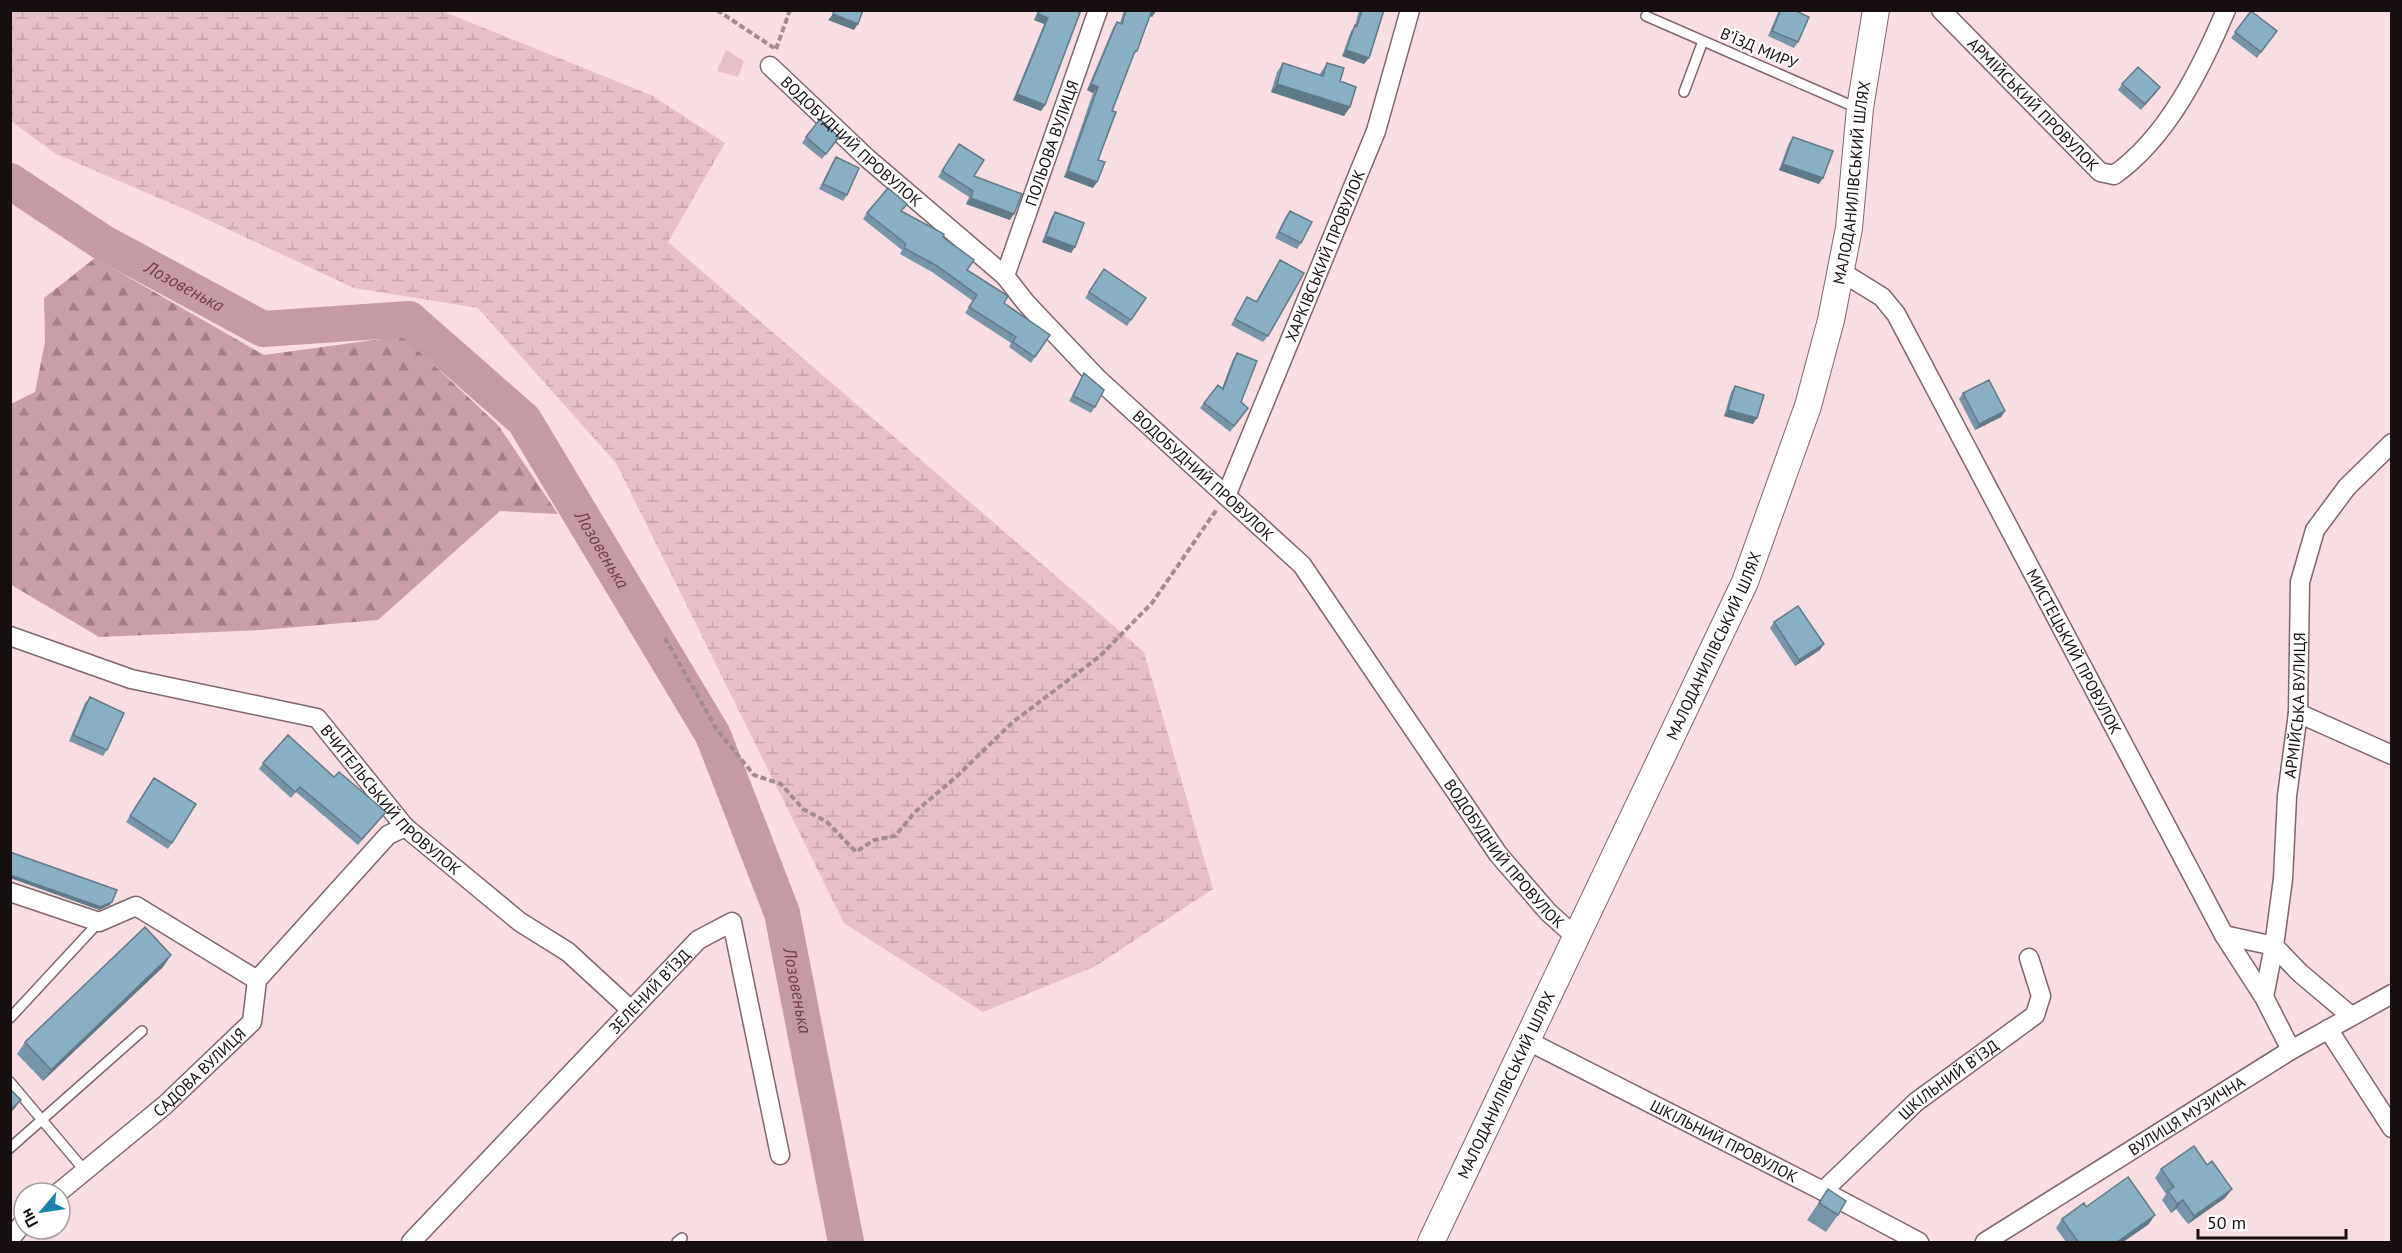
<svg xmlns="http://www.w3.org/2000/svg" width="2402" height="1253" font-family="'PT Sans',sans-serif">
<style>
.forest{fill:url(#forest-firs)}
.wetland{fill:url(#wetland-marsh)}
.garden{fill:#e6c0c8}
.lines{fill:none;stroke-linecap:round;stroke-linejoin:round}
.river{stroke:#c49ba4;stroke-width:36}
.lane-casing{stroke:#7e666b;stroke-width:12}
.street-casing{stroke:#7e666b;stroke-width:21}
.secondary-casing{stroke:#7e666b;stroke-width:28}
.path{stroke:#a08c91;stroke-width:4;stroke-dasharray:6 3;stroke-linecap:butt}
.lane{stroke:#fff;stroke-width:9}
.street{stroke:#fff;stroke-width:18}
.secondary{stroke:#fff;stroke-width:26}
.wall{fill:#7696a8}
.shaded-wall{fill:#607a88}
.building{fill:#89afc3;stroke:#607a88;stroke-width:1.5}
.labels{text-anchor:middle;stroke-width:4.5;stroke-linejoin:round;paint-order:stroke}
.street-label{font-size:16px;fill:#170e10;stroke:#fff}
.water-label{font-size:18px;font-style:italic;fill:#753d4c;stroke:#fff}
</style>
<defs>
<pattern id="forest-firs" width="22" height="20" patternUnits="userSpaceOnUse" patternTransform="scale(1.5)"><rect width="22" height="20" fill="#c89fa8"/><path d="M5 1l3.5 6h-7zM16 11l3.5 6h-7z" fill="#a18087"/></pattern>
<pattern id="wetland-marsh" width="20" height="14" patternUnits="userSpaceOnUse" patternTransform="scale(1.5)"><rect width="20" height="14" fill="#e6c0c8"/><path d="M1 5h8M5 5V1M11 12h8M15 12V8" fill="none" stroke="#c5a4ab"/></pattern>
</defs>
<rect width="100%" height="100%" fill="#f8dde3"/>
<path class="forest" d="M95,258L264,355L403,336L498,425L558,514L500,511L378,620L261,630L99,637L10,584L11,404L35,392L45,342L44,298Z"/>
<path class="wetland" d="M11,10L442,11L653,96L725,143L668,242L1144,652L1213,889L1094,967L983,1012L844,923L616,463L478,308L354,288L189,211L56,154L11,121Z"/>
<path class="garden" d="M726,50L744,61L738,77L717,71Z"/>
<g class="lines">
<path class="river" id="s1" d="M10,181L102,242L263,329L409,319L524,420L713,735L782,913L846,1242"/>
<g class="lane-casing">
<path id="lane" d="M1646,16L1857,108
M1684,92L1703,41
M10,1018L99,922
M10,1082L85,1171
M10,1148L142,1031
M677,1242L682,1238"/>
</g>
<g class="street-casing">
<g id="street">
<path id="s2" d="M1941,10L2100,172L2114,175C2167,138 2201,69 2226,10"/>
<path id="s3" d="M770,66L867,158L1005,276L1026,303L1098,379L1302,565L1498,854L1548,912L1577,938"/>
<path id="s4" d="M1840,271L1882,297L1896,314L2224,935L2264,997L2291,1050"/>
<path id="s5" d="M1005,276L1098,10"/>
<path id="s6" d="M1226,496L1376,131L1410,10"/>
<path id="s7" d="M10,636L131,679L317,718L405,827L520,922L568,952L631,1010"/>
<path d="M2298,713L2392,755"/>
<path d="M10,892L99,922L136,906L257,980"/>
<path d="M2224,935L2274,946L2300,973L2351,1016"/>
<path id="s8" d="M2264,997L2274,946L2283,879L2287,796L2298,713L2300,582L2315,530L2347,487L2392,443"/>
<path d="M2328,1029L2392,1128"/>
<path id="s9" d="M1528,1041L1823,1191L1919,1242"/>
<path id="s10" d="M1823,1191L1916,1102L2035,1015L2041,996L2029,958"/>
<path id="s11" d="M58,1193L165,1105L252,1022L257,980L388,835L405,827"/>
<path d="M10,1239L24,1222"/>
<path id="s12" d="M411,1242L698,940L732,922L780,1155"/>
<path id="s13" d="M1985,1242L2291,1050L2392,994"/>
</g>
</g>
<g class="secondary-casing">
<g id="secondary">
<path id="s14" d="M1431,1242L1745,582L1808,406L1831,320L1849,228L1860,108L1876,10"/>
</g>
</g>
<path class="path" d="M717,10L774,48
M776,49L790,10
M665,638L717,730L754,775L781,784L803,809L827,822L856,852L874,840L895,836L915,812L957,776L1013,722L1100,656L1152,603L1217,509"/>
<use href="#lane" class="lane"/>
<use href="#street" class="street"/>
<use href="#secondary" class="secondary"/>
</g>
<path class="wall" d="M1038,10H1081L1045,105L1041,111L1013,100L1044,24L1034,20Z
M1124,10H1157L1152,17L1150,16L1137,51L1132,57L1112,111L1098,160L1097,182L1093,188L1064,177L1093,93L1087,90L1113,28L1117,22L1120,23Z
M1359,10H1384L1364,64L1342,56L1351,31L1355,26Z
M1779,10H1794L1798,42L1794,48L1768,36Z
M2251,11L2277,31L2257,58L2231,38Z
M1283,63L1320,75L1321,72L1327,63L1340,81L1350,107L1344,116L1271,92L1277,72Z
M2122,84L2156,93L2141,110L2118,90Z
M806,137H839L822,159L802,143Z
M1793,137L1819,184L1779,170L1789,143Z
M959,144L974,176L1010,220L966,204L969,197L938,177Z
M836,157L847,195L843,201L819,189L832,163Z
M901,211L943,237L967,270L1004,303L1050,335L1031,363L1009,347L1011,343L965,313L973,301L932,272L900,254L902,250L863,219L867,213Z
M1290,211L1301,243L1297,249L1275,238L1286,216Z
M1055,212L1075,247L1071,253L1042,242L1051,218Z
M1280,260L1268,336L1263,342L1231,325L1247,297L1256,301Z
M1104,269L1146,298L1127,326L1085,298Z
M1237,353L1241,402L1248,408L1230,432L1200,408L1218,385L1222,388L1233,359Z
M1084,373L1095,407L1091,413L1069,401Z
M1735,386L1753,424L1724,416L1731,392Z
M1963,393L2005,411L2001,417L1975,430L1959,399Z
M1774,622L1820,650L1795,666L1770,628Z
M90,697L107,750L103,756L69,741L85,703Z
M263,763L334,777L381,818L358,845L296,792L291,798L259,769Z
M150,784L172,843L168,849L126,822Z
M171,955L163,967L43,1081L17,1054L25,1042Z
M2207,1165L2232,1189L2225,1198L2188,1224L2176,1209L2171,1213L2162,1200L2166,1194L2155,1178L2161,1169Z
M1828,1189L1838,1215L1826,1232L1807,1220Z
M2086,1207L2149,1224L2123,1242H2066L2056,1228L2062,1219Z"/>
<path class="shaded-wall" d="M1152,10L1156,11L1152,17L1148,15Z
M833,14L858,24L854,30L828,20Z
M1038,14L1048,18L1044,24L1034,20Z
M1346,50L1369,58L1364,64L1342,56Z
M1091,84L1098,87L1093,93L1087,90Z
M1277,84L1350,107L1344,116L1271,92Z
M1017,94L1045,105L1041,111L1013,100Z
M1783,164L1823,178L1819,184L1779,170Z
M1068,171L1097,182L1093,188L1064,177Z
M971,198L1014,214L1010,220L966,204Z
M1046,236L1075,247L1071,253L1042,242Z
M1728,410L1757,418L1753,424L1724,416Z
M2005,411L2001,417L1975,430L1979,424Z
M1824,644L1820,650L1795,666L1799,660Z
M10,875L112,902L110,905L99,910L10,878Z
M171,955L163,967L43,1081L51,1070Z
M21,1100L15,1108L10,1113V1110Z
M2232,1189L2225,1198L2188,1224L2194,1216Z
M2183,1200L2176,1209L2171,1213L2177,1204Z
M2155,1215L2149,1224L2123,1242H2117Z"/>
<path class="building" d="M834,10H863L858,24L833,14Z
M1040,10H1081L1045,105L1017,94L1048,18L1038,14Z
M1126,10H1152L1137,51H1135L1112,111L1116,112L1098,160L1105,162L1097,182L1068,171L1098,87L1091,84L1117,22L1122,24Z
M1362,10H1384L1369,58L1346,50L1355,25L1357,26Z
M1781,10H1794L1809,17L1798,42L1772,31Z
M2251,11L2277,31L2261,52L2235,32Z
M1283,63L1323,76L1327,63L1344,68L1340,81L1356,87L1350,107L1277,84Z
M2138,67L2160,87L2145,104L2122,84Z
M820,119L839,137L826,154L806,137Z
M1793,137L1833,151L1823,178L1783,164Z
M959,144L984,160L974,176L1022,194L1014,214L971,198L973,191L942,171Z
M836,157L859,168L847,195L823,184Z
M888,188L907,204L901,211L944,234L943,237L974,260L967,270L1008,296L1004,303L1050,335L1035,357L1013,342L1016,337L969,307L977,295L937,266L904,248L906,244L867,213Z
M1290,211L1312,222L1301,243L1279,232Z
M1055,212L1084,223L1075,247L1046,236Z
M1280,260L1304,273L1268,336L1235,319L1247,297L1257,302Z
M1104,269L1146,298L1131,320L1089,292Z
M1237,353L1257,361L1241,402L1248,408L1234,426L1204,403L1218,385L1223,389Z
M1084,373L1104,390L1095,407L1073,396Z
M1989,380L2005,411L1979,424L1963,393Z
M1735,386L1764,395L1757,418L1728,410Z
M1798,606L1824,644L1799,660L1774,622Z
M90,697L124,713L107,750L73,735Z
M288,735L334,777L339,772L386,812L362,839L300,787L295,792L263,763Z
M154,778L196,804L172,843L130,816Z
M10,852L117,890L112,902L101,907L10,875Z
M145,927L171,955L51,1070L25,1042Z
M10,1089L21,1100L10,1110Z
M2194,1146L2207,1165L2212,1161L2232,1189L2194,1216L2183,1200L2177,1204L2168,1191L2174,1187L2161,1169Z
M2128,1177L2155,1215L2117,1242H2078L2062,1219L2084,1203L2086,1207Z
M1828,1189L1846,1201L1838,1215L1819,1203Z"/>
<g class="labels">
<g class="street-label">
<text transform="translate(1759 48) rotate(23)" y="6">В’ЇЗД МИРУ</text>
<text dy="6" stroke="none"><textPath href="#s2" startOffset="132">АРМІЙСЬКИЙ ПРОВУЛОК</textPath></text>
<text dy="6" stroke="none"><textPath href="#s3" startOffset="111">ВОДОБУДНИЙ ПРОВУЛОК</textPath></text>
<text dy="6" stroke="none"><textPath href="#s5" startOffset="141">ПОЛЬОВА ВУЛИЦЯ</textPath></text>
<text dy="6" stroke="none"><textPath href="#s14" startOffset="1146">МАЛОДАНИЛІВСЬКИЙ ШЛЯХ</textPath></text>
<text dy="6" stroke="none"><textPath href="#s6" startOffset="260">ХАРКІВСЬКИЙ ПРОВУЛОК</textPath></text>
<text dy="6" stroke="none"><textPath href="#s3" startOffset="597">ВОДОБУДНИЙ ПРОВУЛОК</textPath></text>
<text dy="6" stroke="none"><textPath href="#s14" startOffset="660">МАЛОДАНИЛІВСЬКИЙ ШЛЯХ</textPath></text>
<text dy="6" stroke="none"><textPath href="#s4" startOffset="453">МИСТЕЦЬКИЙ ПРОВУЛОК</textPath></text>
<text dy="6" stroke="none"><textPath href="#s8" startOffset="294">АРМІЙСЬКА ВУЛИЦЯ</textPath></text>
<text dy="6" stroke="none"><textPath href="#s7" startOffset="429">ВЧИТЕЛЬСЬКИЙ ПРОВУЛОК</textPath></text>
<text dy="6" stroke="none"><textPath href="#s3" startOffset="1083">ВОДОБУДНИЙ ПРОВУЛОК</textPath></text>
<text dy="6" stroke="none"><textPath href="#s12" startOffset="346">ЗЕЛЕНИЙ В’ЇЗД</textPath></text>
<text dy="6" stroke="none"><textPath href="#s11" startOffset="186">САДОВА ВУЛИЦЯ</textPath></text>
<text dy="6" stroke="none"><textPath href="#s10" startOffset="168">ШКІЛЬНИЙ В’ЇЗД</textPath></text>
<text dy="6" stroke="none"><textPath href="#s14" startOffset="174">МАЛОДАНИЛІВСЬКИЙ ШЛЯХ</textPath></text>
<text dy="6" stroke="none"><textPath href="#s13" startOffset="238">ВУЛИЦЯ МУЗИЧНА</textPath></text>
<text dy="6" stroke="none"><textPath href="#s9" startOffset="220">ШКІЛЬНИЙ ПРОВУЛОК</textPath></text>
</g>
<g class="water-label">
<text dy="6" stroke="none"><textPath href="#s1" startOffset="204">Лозовенька</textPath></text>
<text dy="6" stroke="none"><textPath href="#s1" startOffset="744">Лозовенька</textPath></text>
<text dy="6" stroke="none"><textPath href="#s1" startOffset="1230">Лозовенька</textPath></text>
</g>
</g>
<rect width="2402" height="1253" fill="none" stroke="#170e10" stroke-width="24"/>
<g transform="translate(42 1211) rotate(241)"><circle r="28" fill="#ffffff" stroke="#a29f9f" stroke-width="1.5"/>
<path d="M0-4.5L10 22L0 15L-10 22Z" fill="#1b83ac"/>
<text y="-9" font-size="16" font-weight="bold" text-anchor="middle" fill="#170e10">Пн</text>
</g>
<path d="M2198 1229v9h148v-9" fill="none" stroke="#170e10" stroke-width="3"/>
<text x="2207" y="1229" font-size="18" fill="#170e10" stroke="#ffffff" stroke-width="4.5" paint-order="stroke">50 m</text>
</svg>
